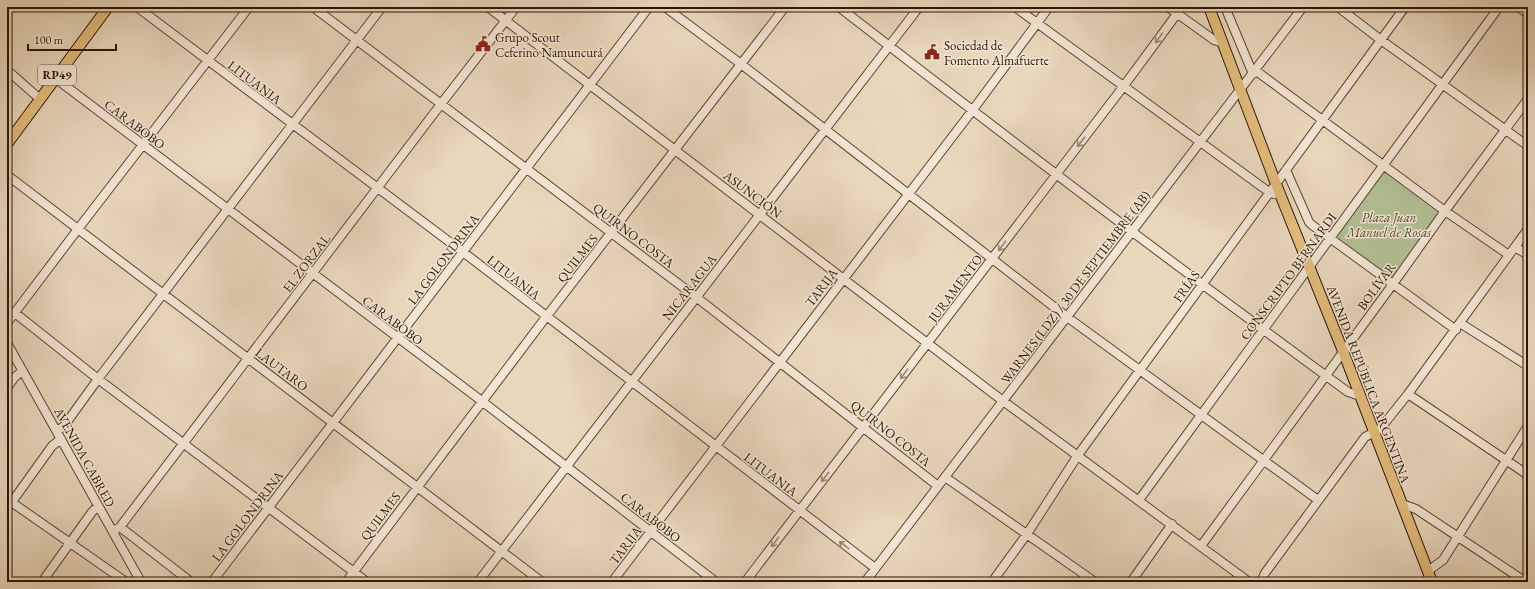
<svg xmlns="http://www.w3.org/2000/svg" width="1535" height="589" font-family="'EB Garamond',serif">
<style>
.green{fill:#b2bf94;stroke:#6e6a4b}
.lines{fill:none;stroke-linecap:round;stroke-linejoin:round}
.minor-casing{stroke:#5a4630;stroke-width:10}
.major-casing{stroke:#2b1602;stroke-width:12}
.minor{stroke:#f1e5d3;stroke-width:8}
.major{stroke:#e4bc7e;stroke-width:10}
.oneway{stroke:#988875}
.labels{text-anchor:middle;stroke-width:3;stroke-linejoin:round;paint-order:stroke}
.shield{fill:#f1e5d3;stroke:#665441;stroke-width:1}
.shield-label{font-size:12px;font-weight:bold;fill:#2b1602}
.poi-label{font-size:13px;fill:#2b1602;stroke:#f1e5d3;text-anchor:start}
.street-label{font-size:13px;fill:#2b1602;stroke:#f1e5d3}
.park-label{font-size:13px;font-style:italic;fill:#54492e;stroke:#f1e5d3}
</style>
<rect width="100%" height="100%" fill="#e9d7bc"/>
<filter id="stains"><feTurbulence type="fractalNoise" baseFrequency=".005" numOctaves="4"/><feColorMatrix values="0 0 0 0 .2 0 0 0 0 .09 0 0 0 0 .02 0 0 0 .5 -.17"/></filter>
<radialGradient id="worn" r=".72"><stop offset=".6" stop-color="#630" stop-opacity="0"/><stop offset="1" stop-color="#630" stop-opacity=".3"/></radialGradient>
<path class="green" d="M1385,170L1442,211L1392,279L1335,238Z"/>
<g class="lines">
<g class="minor-casing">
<path id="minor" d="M137,7L463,252L875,568
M313,7L696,297L938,486
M488,7L1003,401L1249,582
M665,7L741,64L1067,317L1318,500
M839,7C1007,138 1176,266 1348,392L1360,396
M1015,7L1269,192L1274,194
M1168,7L1214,40L1223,43
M1225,7L1253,74
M1338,7L1381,40L1528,146
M1518,7L1528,14
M7,70L40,99
M1255,70L1445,211L1509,255
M55,78L483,402L716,582
M1286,170L1309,222L1312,225L1456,330
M7,175L542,582
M1515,247L1528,255
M15,313L98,379L367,582
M7,323L78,229L249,7
M1460,323L1528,366
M7,343L141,582
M7,388L14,378L22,371
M1408,394L1528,475
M57,431L64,426L98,379L382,7
M945,477L1095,582
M7,499L126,582
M1139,500L1499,7
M1402,504L1416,509L1526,582
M7,509L52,446L61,439
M120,527L191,582
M113,531L120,527L441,104L516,7
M1201,546L1393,284L1445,211L1528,99
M1428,571L1443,560L1528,426
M42,582L92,512L98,506
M212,582L649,7
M346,582L546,317L785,7
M478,582L919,7
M612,582L972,111L1049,7
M745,582L1123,87L1182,7
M865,582L1303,7
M992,582L1027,534L1078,455L1405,7
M1131,582L1172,524
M1261,582L1265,573L1365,437L1380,429L1408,394L1528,229"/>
</g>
<g class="major-casing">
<path id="major" d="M1209,7L1276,184L1343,351L1432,582
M7,144L108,7"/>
</g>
<use href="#minor" class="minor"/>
<use href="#major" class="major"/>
</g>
<defs><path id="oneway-shaft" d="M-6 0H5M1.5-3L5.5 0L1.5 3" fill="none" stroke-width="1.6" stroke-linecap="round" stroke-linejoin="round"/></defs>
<g class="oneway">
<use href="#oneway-shaft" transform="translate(1159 38) rotate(126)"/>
<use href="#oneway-shaft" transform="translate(1081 142) rotate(127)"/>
<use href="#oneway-shaft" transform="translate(1002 246) rotate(127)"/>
<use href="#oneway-shaft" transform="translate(904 374) rotate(127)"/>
<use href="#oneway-shaft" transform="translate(825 477) rotate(128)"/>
<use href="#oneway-shaft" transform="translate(775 542) rotate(127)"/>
<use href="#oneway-shaft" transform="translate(844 545) rotate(-143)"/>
</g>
<defs>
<g id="civic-bare" transform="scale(1.2)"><path d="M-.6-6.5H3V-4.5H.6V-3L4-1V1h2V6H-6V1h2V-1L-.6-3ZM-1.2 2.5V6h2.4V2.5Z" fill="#8f2418" stroke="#f1e5d3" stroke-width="2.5" paint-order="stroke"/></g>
</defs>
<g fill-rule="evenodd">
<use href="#civic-bare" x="483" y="44"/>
<use href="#civic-bare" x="932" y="52"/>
</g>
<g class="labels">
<rect class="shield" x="38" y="65" width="38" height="20" rx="3"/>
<g class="shield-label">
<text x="57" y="79">RP49</text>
</g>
<g class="poi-label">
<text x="495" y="42">Grupo Scout<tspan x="495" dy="15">Ceferino Namuncurá</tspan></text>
<text x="944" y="50">Sociedad de<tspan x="944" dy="15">Fomento Almafuerte</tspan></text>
</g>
<g class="street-label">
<text transform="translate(255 82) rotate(37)" y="5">LITUANIA</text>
<text transform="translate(135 124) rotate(37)" y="5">CARABOBO</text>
<text transform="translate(753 194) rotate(37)" y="5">ASUNCIÓN</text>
<text transform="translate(634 235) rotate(37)" y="5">QUIRNO COSTA</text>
<text transform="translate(577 258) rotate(-52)" y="5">QUILMES</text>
<text transform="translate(443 259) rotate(-53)" y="5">LA GOLONDRINA</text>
<text transform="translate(306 263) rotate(-53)" y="5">EL ZORZAL</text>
<text transform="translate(1288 276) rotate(-54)" y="5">CONSCRIPTO BERNARDI</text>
<text transform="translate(514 277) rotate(38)" y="5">LITUANIA</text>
<text transform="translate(1186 286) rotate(-54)" y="5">FRÍAS</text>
<text transform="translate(1376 286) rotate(-54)" y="5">BOLÍVAR</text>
<text transform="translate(689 287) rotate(-52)" y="5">NICARAGUA</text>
<text transform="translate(821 287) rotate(-53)" y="5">TARIJA</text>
<text transform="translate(1075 287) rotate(-53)" y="5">WARNES (LDZ) / 30 DE SEPTIEMBRE (AB)</text>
<text transform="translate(955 288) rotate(-53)" y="5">JURAMENTO</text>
<text transform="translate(393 320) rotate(37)" y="5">CARABOBO</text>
<text transform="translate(282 369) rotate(37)" y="5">LAUTARO</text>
<text transform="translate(1369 384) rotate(69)" y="5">AVENIDA REPÚBLICA ARGENTINA</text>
<text transform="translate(891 433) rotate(38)" y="5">QUIRNO COSTA</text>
<text transform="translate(85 457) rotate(61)" y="5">AVENIDA CABRED</text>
<text transform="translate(771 474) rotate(37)" y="5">LITUANIA</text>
<text transform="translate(247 516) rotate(-53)" y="5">LA GOLONDRINA</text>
<text transform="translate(380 516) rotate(-53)" y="5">QUILMES</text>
<text transform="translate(651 517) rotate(38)" y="5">CARABOBO</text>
<text transform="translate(625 545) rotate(-53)" y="5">TARIJA</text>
</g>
<g class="park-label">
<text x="1389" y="222">Plaza Juan<tspan x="1389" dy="15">Manuel de Rosas</tspan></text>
</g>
</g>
<rect width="1535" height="589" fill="none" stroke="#e9d7bc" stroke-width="24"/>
<rect x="8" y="8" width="1519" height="573" fill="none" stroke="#2b1602" stroke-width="2"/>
<rect x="12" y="12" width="1511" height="565" fill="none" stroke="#2b1602"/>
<path d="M28 44v6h88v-6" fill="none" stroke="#2b1602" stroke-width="2"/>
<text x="34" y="44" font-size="12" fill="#2b1602" stroke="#f1e5d3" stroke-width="3" paint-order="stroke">100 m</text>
<rect width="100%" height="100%" filter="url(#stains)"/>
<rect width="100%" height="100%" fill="url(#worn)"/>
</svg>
